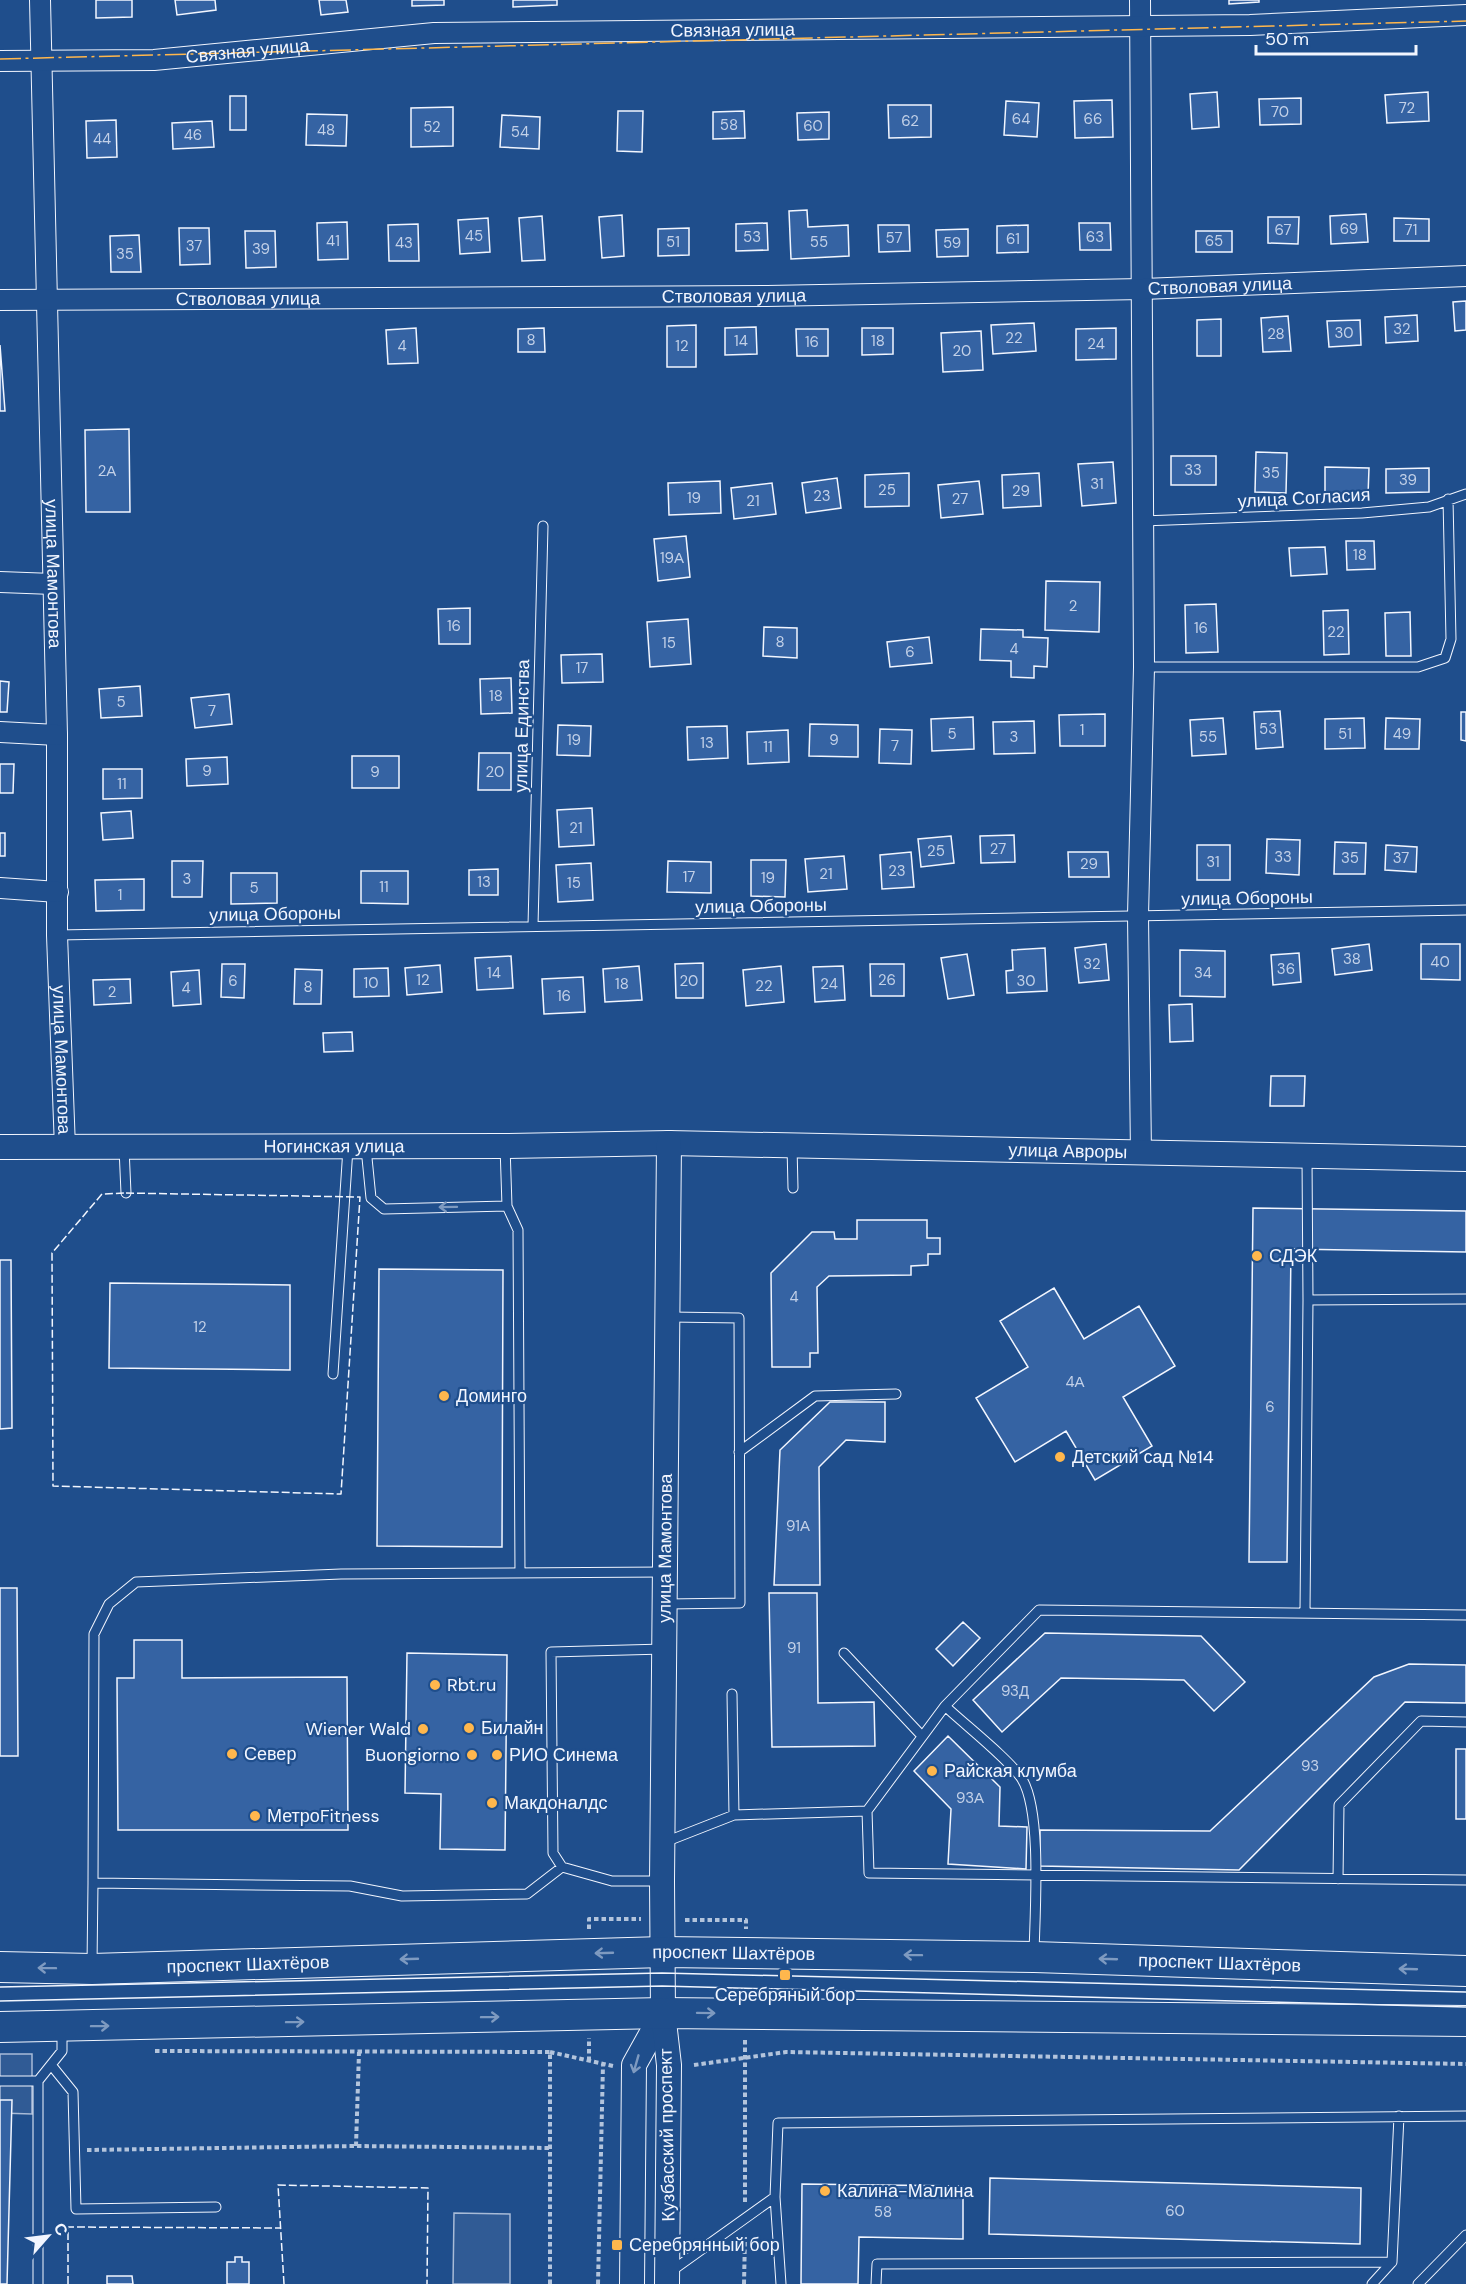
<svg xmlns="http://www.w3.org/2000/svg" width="1466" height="2284" font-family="'DM Sans',sans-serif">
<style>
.built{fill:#305b95;stroke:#a8bbd7;stroke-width:1.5}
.building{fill:#3563a3;stroke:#f2f6ff;stroke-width:1.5}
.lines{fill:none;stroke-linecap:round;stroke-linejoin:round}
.service-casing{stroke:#f2f6ff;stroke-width:11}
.minor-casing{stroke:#f2f6ff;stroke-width:22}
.tertiary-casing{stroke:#f2f6ff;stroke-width:26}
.primary-casing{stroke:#f2f6ff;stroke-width:32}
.path{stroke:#b3c4dc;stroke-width:4;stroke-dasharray:4.5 3;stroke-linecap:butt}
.service{stroke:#1f4e8c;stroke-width:9}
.minor{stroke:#1f4e8c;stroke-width:20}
.tertiary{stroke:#1f4e8c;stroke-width:24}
.primary{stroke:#1f4e8c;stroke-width:30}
.tram{stroke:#f2f6ff;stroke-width:1.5}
.fence{stroke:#f2f6ff;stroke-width:1.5;stroke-dasharray:8 3;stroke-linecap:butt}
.power{stroke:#ffb74d;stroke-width:1.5;stroke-dasharray:21 4.5 3 4.5;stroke-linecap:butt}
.oneway{stroke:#7e9ac0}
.poi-dot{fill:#ffb74d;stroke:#1f4e8c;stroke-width:2}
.labels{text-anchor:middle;stroke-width:4.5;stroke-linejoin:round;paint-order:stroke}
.number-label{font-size:15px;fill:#c3d1e8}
.street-label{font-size:18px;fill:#f2f6ff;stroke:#1f4e8c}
.poi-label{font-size:18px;fill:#f2f6ff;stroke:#1f4e8c;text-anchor:start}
</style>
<rect width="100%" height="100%" fill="#1f4e8c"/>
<path class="built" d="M0,2054H32V2114L0,2113Z
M454,2213L510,2214V2284H453Z"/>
<path class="building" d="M96,0H132V17L96,18Z
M175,0H215L216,10L177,15Z
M319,0H346L348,12L321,15Z
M412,0H444V5L412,6Z
M513,0H557V5L513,7Z
M1229,0H1259V2L1229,4Z
M1217,92L1219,127L1192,129L1190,94Z
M1428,92L1429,121L1387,123L1385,95Z
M230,96H246V130H230Z
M1301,98V124L1260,125L1259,99Z
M1112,100L1113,137L1075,138L1074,101Z
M1006,101L1039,103L1037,137L1004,135Z
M888,105H931V137L889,138Z
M453,107V146L411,147V108Z
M618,111H643L642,152L617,151Z
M744,111L745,138L713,139V112Z
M829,112V139L798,140L797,113Z
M307,114L347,115L346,146L306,145Z
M502,115L540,117L539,149L500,147Z
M116,120L117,157L87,158L86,121Z
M212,121L214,147L173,149L172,123Z
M807,210L808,227L848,225L849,256L791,259L789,211Z
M1366,214L1368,242L1331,244L1330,216Z
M622,215L624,256L602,258L599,217Z
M542,216L545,260L522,261L519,218Z
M1268,217H1299L1298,244L1268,243Z
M488,218L490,252L460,254L458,220Z
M1394,218L1429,219V241H1394Z
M347,222L348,259L318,260L317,223Z
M767,223L768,250L736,251V224Z
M1079,223H1110L1111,250H1080Z
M418,224L419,261H389L388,225Z
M878,225H909L910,251L879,252Z
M1028,225V252L997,253V226Z
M179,228H209L210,264L180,265Z
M689,228V255L658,256V229Z
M968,229V256L937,257L936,230Z
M245,231H275L276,267L246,268Z
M1196,231H1232V252H1196Z
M139,235L141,272H111L110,236Z
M1466,301V330L1455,331L1453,302Z
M1417,315L1418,341L1386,343L1385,317Z
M1288,316L1291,351L1263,352L1261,318Z
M1221,319V356H1197V320Z
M1360,320L1361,345L1329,347L1327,321Z
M1034,323L1036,351L993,354L991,325Z
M696,325V367H667V326Z
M756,327L757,354L725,355V328Z
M416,328L418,363L388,364L386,330Z
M544,328L545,352H518V329Z
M862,328H893V354L862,355Z
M1116,328V359L1076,360V329Z
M796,329H828V356H797Z
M981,331L983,370L943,372L941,333Z
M0,345L5,411H0Z
M129,429L130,512H86L85,430Z
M1256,452L1287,453L1286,493L1255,492Z
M1171,456H1216V485H1171Z
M1113,462L1116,503L1082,506L1078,464Z
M1325,467L1369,468L1368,496L1325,495Z
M1429,468V492L1386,493V469Z
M909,473V506L865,507V475Z
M1039,473L1041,506L1003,508L1002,475Z
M837,478L841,508L806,513L802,483Z
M720,481L721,513L669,515L668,483Z
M979,481L983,514L941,518L938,485Z
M772,483L776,514L734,519L731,488Z
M686,536L690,577L658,581L654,539Z
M1346,541H1374L1375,569L1347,570Z
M1325,547L1327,574L1291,576L1289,548Z
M1046,581L1100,582L1099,632L1045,630Z
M1216,604L1218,652L1186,653L1185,605Z
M470,608V644H439L438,609Z
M1348,610L1349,654L1324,655L1323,611Z
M1410,612L1411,656H1386L1385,613Z
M688,619L691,664L650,667L647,622Z
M764,627L797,628V658L763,656Z
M981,629L1023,630V637L1048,638L1047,667L1034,666V678L1011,677V661L980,660Z
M929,637L932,663L890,667L887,642Z
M602,654L603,682L562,683L561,655Z
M511,678L512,713L481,714L480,679Z
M0,681L9,682L7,712H0Z
M140,686L142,716L101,718L99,689Z
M229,694L232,724L195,728L191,698Z
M1280,711L1283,747L1256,749L1254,712Z
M1461,712H1466V741L1461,740Z
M1105,714V746H1060L1059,715Z
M973,717L974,749L932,751L931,719Z
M1223,718L1226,754L1192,756L1190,720Z
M1364,718L1365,748L1325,749V719Z
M1386,718L1420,719L1419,749H1385Z
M1034,721L1035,753L994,754L993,722Z
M810,724L858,725V757L809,756Z
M558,725L591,726L590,756L557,755Z
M727,726L728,758L688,760L687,727Z
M880,729L912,730L911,764L879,763Z
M788,730L789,762L748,764L747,732Z
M479,753H511V790H478Z
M352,756H399V788H352Z
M227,757L228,784L187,786L186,759Z
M0,764H14L13,793H0Z
M103,769H142V798L103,799Z
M592,808L594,845L559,847L557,810Z
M131,811L133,838L103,840L101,813Z
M0,833H5V856H0Z
M1014,835L1015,862L981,863L980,836Z
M951,836L954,863L921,867L918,839Z
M1267,839L1300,840L1299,875L1266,873Z
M1335,842L1366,843L1365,874H1334Z
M1197,845H1230V880H1197Z
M1386,845L1417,847L1416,872L1385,870Z
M911,852L914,887L882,889L880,855Z
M1068,852H1108L1109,877H1069Z
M844,856L847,889L808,892L805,859Z
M751,860H786L785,897L751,896Z
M172,861H203L202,897H172Z
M668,861L711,862V893L667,892Z
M591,863L593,900L558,902L556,865Z
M498,869V895H469V870Z
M361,871H408V904L361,903Z
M231,873H277V903L231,904Z
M144,879V910L96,911L95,880Z
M1106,944L1109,980L1079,983L1075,948Z
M1369,944L1372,970L1335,975L1332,949Z
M1421,944H1460V980L1421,979Z
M1045,948L1047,991L1007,993L1006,971L1013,970L1012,950Z
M1180,950L1225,951V997L1180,996Z
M1299,953L1301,982L1273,985L1271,955Z
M967,954L974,995L948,999L941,958Z
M511,956L513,988L477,990L475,958Z
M703,963V998H676L675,964Z
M222,964H245L244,998L221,997Z
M870,964H904V996H871Z
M440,965L442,992L407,995L405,968Z
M639,966L642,1000L605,1002L603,969Z
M781,966L784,1002L746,1006L743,970Z
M843,966L845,1000L815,1002L813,967Z
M388,968L389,996L354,997V969Z
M295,969L322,970L321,1004H294Z
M199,970L201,1004L173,1006L171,972Z
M583,977L585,1012L544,1014L542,979Z
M130,979L131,1003L94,1005L93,980Z
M1192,1004L1193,1041L1170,1042L1169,1005Z
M352,1032L353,1051L324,1052L323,1033Z
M1271,1076H1305L1304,1106H1270Z
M1253,1208L1466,1211V1252L1291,1249L1287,1562H1249Z
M857,1220H927V1238H940V1254H928V1265L911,1266V1275L829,1276L817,1287L818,1353H810V1367H772L771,1273L812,1232H834L835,1239H857Z
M0,1260H11L12,1428L0,1429Z
M379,1269L503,1270L502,1547L377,1546Z
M110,1283L290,1285V1370L109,1368Z
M1054,1288L1084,1339L1139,1306L1175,1366L1123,1397L1152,1446L1095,1480L1066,1431L1015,1462L976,1398L1028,1367L1000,1321Z
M830,1402H885V1442L846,1440L819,1467L820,1585H774L780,1450Z
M0,1588H17L18,1756H0Z
M769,1593H817L818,1703L874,1702L875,1746L772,1747Z
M963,1622L980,1638L953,1666L936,1649Z
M1045,1633L1201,1636L1245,1682L1214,1711L1184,1680L1061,1678L1002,1732L973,1700Z
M134,1640H182V1678L347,1677L348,1830H118L117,1678H134Z
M407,1653L507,1655L505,1850L440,1849L441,1794L405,1793Z
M1409,1664L1466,1665V1703L1405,1702L1239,1870L1040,1866V1830L1210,1831L1374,1677Z
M948,1736L1000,1787L999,1826L1027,1827L1026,1869L948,1864L951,1809L914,1771Z
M1456,1749H1466V1819H1456Z
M0,2100H12L7,2284H0Z
M990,2178L1361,2188L1360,2244L989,2234Z
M802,2184L963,2186V2239L859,2237L858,2284H801Z
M235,2257H242V2262H249V2284H227V2262H235Z
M107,2276H132L133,2284H107Z"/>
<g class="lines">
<g class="service-casing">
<path id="service" d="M1142,521L1362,513L1429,507L1466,494
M1144,667H1418L1445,658L1451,639L1448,499
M533,926L543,526
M57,935L1466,910
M505,1146L507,1206L518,1230L520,1573
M792,1146L793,1188
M124,1148L126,1193
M366,1148L371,1198L384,1209L507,1206
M1307,1158L1308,1300
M333,1374L348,1148
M739,1452L815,1396L896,1394
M667,1604L740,1603L739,1318L670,1317
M1305,1611L1308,1300L1466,1299
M844,1653L922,1736
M732,1694L734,1815
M945,1706L867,1811L869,1873L1466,1880
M665,1842L734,1815L867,1811
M1338,1879L1339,1805L1421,1721L1466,1722
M661,1881H612L562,1867L553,1853L551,1652L664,1649
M93,1883L94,1634L109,1604L136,1582L341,1574L665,1572
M1034,1953C1035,1912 1042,1811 1022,1779C1009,1759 964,1724 945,1706L1039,1610L1466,1615
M92,1965L93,1883L350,1886L402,1896L527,1894L562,1867
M52,2066L73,2092L76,2209L216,2207
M0,2081H38
M775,2197L781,2284
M670,2272L775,2197L778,2123L1466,2116
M38,2284V2081L62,2051V2028
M876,2284L877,2264L1392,2262L1399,2116
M1372,2284L1392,2262
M1418,2284L1466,2235"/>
</g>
<g class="minor-casing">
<g id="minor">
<path id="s1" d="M40,0L57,735V935L65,1148"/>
<path d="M1140,0L1144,667L1138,916L1141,1154"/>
<path id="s2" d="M0,61L154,60L434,33L1250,25L1466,15"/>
<path id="s3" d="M0,300L767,296L1143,289L1466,276"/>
<path d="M0,582L53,584"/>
<path d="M0,732L57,735"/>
<path d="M0,888L58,892"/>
</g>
</g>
<g class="tertiary-casing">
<g id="tertiary">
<path id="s4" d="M0,1147L505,1146L669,1143L1466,1159"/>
<path d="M632,2284L634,2065L663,2013"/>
<path id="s5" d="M667,2284L669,2065L663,2013L662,1881L669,1143"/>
</g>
</g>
<g class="primary-casing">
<g id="primary">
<path id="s6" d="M0,1967L92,1969L663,1952L1034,1957L1466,1971"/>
<path d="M0,2027L663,2013L1466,2021"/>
</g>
</g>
<path class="path" d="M685,1920H746V1929
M589,1929V1919H641
M155,2051L550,2052V2284
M550,2052L613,2066
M589,2061V2038
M694,2065L786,2052L1466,2064
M356,2146L359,2052
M87,2150L356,2146L550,2148
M745,2202V2039
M598,2284L603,2064
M744,2284L745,2237"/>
<use href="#service" class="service"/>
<use href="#minor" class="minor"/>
<use href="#tertiary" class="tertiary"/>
<use href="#primary" class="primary"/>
<path class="tram" d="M0,1987L662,1973L1466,1992
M0,2001L662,1986L1466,2007"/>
<path class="fence" d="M126,1193L360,1197L341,1494L53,1486L52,1253L102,1194Z
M68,2284V2227L281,2228
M284,2284L278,2185L428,2188L427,2284"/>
<path class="power" d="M0,59L1466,21"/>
</g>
<defs><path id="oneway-shaft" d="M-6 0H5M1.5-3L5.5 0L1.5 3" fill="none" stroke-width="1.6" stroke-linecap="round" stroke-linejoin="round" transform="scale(1.5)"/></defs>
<g class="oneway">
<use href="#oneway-shaft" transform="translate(448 1207) rotate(179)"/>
<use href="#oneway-shaft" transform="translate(604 1953) rotate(178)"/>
<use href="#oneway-shaft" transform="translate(913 1955) rotate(-179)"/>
<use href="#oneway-shaft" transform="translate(409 1959) rotate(178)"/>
<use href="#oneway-shaft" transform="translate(1108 1959) rotate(-178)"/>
<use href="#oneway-shaft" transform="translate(47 1968) rotate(-179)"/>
<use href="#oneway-shaft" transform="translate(1408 1969) rotate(-178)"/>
<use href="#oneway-shaft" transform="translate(706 2013) rotate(1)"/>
<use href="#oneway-shaft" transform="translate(490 2017) rotate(-1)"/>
<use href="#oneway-shaft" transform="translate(295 2022) rotate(-1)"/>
<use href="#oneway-shaft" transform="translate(100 2026) rotate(-1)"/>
<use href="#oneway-shaft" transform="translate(636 2064) rotate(106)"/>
</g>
<g class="poi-dot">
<circle cx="1257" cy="1256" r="6"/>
<circle cx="444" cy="1396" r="6"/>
<circle cx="1060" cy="1457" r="6"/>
<circle cx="435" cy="1685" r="6"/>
<circle cx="469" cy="1728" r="6"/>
<circle cx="423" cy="1729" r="6"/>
<circle cx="232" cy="1754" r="6"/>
<circle cx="472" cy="1755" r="6"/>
<circle cx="497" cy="1755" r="6"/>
<circle cx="932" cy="1771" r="6"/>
<circle cx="492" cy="1803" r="6"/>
<circle cx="255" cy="1816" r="6"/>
<rect x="779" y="1969" width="12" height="12" rx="3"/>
<circle cx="825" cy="2191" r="6"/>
<rect x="611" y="2239" width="12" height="12" rx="3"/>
</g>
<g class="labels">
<g class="number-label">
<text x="1407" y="113">72</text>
<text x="1280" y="117">70</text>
<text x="1021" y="124">64</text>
<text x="1093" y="124">66</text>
<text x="910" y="126">62</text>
<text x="729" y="130">58</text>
<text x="813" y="131">60</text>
<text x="432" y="132">52</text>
<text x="326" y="135">48</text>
<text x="520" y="137">54</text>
<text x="193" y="140">46</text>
<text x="102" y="144">44</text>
<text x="1349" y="234">69</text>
<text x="1283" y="235">67</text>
<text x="1411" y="235">71</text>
<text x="474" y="241">45</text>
<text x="752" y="242">53</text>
<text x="1095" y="242">63</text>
<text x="894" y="243">57</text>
<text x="1013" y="244">61</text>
<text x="333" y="246">41</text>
<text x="1214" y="246">65</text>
<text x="673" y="247">51</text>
<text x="819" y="247">55</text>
<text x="404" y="248">43</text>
<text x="952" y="248">59</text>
<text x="194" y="251">37</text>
<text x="261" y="254">39</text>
<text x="125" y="259">35</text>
<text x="1402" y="334">32</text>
<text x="1344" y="338">30</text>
<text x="1276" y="339">28</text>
<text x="1014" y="343">22</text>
<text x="531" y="345">8</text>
<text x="741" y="346">14</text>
<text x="878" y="346">18</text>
<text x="812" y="347">16</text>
<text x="1096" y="349">24</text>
<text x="402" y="351">4</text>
<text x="682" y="351">12</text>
<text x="962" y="356">20</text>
<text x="1193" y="475">33</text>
<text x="107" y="476">2А</text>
<text x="1271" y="478">35</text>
<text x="1408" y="485">39</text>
<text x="1097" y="489">31</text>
<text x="887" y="495">25</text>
<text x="1021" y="496">29</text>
<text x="822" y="501">23</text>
<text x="694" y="503">19</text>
<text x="960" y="504">27</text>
<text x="753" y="506">21</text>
<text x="1360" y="560">18</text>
<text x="672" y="563">19А</text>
<text x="1073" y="611">2</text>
<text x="454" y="631">16</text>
<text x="1201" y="633">16</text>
<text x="1336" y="637">22</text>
<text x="780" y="647">8</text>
<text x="669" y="648">15</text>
<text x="1014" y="654">4</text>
<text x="910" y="657">6</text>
<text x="582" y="673">17</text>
<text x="496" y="701">18</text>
<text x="121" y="707">5</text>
<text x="212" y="716">7</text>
<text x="1268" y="734">53</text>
<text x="1082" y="735">1</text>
<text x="952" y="739">5</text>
<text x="1345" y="739">51</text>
<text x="1402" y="739">49</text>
<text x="1014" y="742">3</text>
<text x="1208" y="742">55</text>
<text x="574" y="745">19</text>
<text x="834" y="745">9</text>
<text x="707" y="748">13</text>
<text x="895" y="751">7</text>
<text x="768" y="752">11</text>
<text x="207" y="776">9</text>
<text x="375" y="777">9</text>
<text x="495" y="777">20</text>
<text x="122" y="789">11</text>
<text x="576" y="833">21</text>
<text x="998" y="854">27</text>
<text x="936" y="856">25</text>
<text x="1283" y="862">33</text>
<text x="1350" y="863">35</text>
<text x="1401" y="863">37</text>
<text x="1213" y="867">31</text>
<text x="1089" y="869">29</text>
<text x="897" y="876">23</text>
<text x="826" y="879">21</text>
<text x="689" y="882">17</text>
<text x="768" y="883">19</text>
<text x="187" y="884">3</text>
<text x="484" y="887">13</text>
<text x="574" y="888">15</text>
<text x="384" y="892">11</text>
<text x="254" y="893">5</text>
<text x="120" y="900">1</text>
<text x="1352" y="964">38</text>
<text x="1440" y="967">40</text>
<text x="1092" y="969">32</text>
<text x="1286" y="974">36</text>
<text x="494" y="978">14</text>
<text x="1203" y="978">34</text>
<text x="423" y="985">12</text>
<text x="887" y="985">26</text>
<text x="233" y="986">6</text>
<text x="689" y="986">20</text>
<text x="1026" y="986">30</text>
<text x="371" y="988">10</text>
<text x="622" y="989">18</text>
<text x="829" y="989">24</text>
<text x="764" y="991">22</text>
<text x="308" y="992">8</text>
<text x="186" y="993">4</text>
<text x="112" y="997">2</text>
<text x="564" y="1001">16</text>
<text x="794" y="1302">4</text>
<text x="200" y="1332">12</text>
<text x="1075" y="1387">4А</text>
<text x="1270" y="1412">6</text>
<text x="798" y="1531">91А</text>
<text x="794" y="1653">91</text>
<text x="1015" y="1696">93Д</text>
<text x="1310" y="1771">93</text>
<text x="970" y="1803">93А</text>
<text x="1175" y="2216">60</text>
<text x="883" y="2217">58</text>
</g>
<g class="street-label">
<text dy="6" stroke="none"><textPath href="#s2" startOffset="734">Связная улица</textPath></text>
<text dy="6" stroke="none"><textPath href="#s2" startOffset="248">Связная улица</textPath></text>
<text dy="6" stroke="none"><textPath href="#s3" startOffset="1220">Стволовая улица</textPath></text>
<text dy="6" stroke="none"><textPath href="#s3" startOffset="734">Стволовая улица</textPath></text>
<text dy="6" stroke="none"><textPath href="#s3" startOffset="248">Стволовая улица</textPath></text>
<text transform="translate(1304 498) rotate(-3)" y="6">улица Согласия</text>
<text dy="6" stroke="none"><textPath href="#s1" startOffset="574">улица Мамонтова</textPath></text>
<text transform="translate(522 726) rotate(-89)" y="6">улица Единства</text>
<text transform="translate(1247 898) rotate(-1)" y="6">улица Обороны</text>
<text transform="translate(761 906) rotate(-1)" y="6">улица Обороны</text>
<text transform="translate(275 914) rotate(-1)" y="6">улица Обороны</text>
<text dy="6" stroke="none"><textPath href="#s1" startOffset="1060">улица Мамонтова</textPath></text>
<text dy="6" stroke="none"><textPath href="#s4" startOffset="334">Ногинская улица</textPath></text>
<text dy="6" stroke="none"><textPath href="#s4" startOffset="1068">улица Авроры</textPath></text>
<text dy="6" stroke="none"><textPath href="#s5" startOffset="736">улица Мамонтова</textPath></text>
<text dy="6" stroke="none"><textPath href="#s6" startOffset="734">проспект Шахтёров</textPath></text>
<text dy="6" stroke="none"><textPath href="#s6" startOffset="1220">проспект Шахтёров</textPath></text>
<text dy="6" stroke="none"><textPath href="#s6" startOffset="248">проспект Шахтёров</textPath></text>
<text transform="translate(667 2135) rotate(-91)" y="6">Кузбасский проспект</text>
</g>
<g class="poi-label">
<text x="1269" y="1262">СДЭК</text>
<text x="456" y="1402">Доминго</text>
<text x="1072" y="1463">Детский сад №14</text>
<text x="447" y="1691">Rbt.ru</text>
<text x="481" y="1734">Билайн</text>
<text x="411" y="1735" text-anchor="end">Wiener Wald</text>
<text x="244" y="1760">Север</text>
<text x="460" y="1761" text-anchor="end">Buongiorno</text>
<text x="509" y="1761">РИО Синема</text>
<text x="944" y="1777">Райская клумба</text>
<text x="504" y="1809">Макдоналдс</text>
<text x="267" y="1822">МетроFitness</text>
<text x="785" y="2001" text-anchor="middle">Серебряный бор</text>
<text x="837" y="2197">Калина-Малина</text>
<text x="629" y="2251">Серебрянный бор</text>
</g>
</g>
<g transform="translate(48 2236) rotate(62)" stroke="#1f4e8c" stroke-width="4.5" paint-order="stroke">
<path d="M0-4.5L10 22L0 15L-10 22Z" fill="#f2f6ff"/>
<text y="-9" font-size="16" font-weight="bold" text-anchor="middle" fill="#f2f6ff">С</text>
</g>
<path d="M1256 45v9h160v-9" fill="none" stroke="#f2f6ff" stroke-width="3"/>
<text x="1265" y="45" font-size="18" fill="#f2f6ff" stroke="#1f4e8c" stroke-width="4.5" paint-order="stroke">50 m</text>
</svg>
